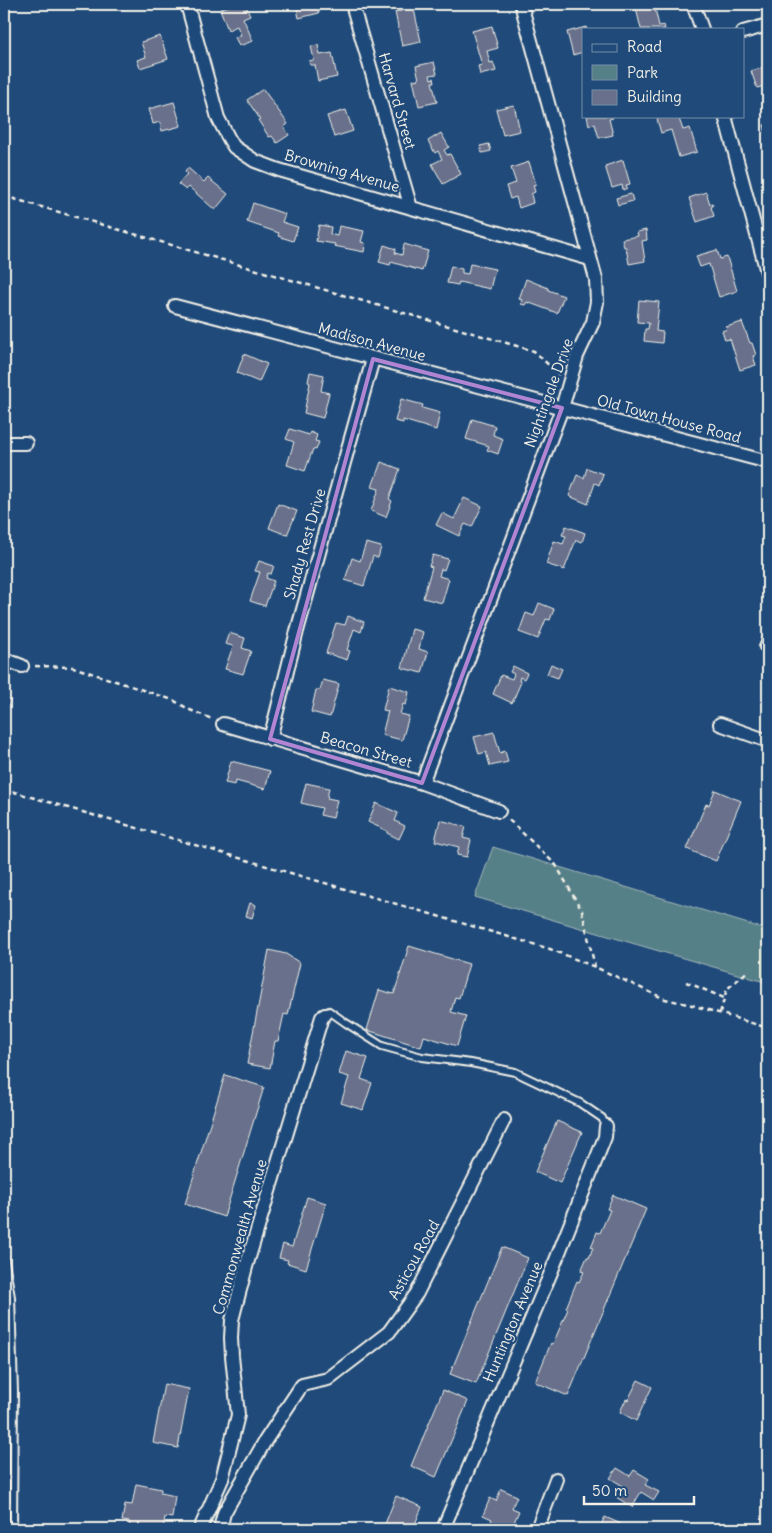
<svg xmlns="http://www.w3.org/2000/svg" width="772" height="1533" font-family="Delius,sans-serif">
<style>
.green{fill:#568088;stroke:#a5b8b8}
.building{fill:#68708b;stroke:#f4f1e8}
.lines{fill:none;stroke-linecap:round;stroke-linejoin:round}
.lane-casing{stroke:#f4f1e8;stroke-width:10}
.street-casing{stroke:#f4f1e8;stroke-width:16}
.path{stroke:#f4f1e8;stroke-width:2.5;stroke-dasharray:5 4;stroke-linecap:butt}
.lane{stroke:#1f4a7a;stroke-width:6}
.street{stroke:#1f4a7a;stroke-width:12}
.marked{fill:none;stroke:#b185d1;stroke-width:4;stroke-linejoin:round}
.labels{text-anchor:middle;stroke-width:4.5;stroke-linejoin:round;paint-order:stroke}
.street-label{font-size:15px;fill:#f4f1e8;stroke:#1f4a7a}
</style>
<rect width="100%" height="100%" fill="#1f4a7a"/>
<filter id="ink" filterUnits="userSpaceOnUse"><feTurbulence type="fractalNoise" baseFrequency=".02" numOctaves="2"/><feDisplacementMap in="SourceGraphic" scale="10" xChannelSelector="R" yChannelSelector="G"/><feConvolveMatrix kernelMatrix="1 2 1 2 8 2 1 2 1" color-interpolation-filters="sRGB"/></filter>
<g filter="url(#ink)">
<path class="green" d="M493,847L768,930V983L475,897Z"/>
<path class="building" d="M119,4H136L137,5L121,9Z
M234,4H245L250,15L243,18L253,41L239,46L235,37L241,35L237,26L228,30L220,9Z
M296,4H316L319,13L299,18Z
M400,4H416L417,8L414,9L421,42L402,46L395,12L401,11Z
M562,4H572V6L564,8Z
M635,4H654L659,26L664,25L665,29H641Z
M492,26L498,48L487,51L490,63L493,62L496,71L480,75L478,66L482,65L472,31Z
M586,27L587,29H583V52L573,55L567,32Z
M160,36L168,59L140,68L137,60L146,57L141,42Z
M318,45L320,55L332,53L337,77L318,81L315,65H310L309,61L314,60L311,46Z
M434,62L437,74L430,75L431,79L434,78L435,82H432L437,102L419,106L413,80L419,79L416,66Z
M768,66V85L757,88L751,71Z
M263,89L288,124L284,127L289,135L277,143L272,136L269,137L258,120L260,119L247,100Z
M174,102L181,126L162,131L160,122L153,124L149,109Z
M514,105L520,131L503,135L496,109Z
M346,110L353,131L334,137L327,116Z
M587,116H612L613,118L609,119L613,135L599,138L595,124L589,125Z
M666,116H678L683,130L690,128L697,152L679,157L671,130L661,133L657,119Z
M768,124V142L764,125Z
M441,133L449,147L444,150L447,155L450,154L461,174L443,184L432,164L442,159L438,151L435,153L428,141Z
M489,144L491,151L482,153L480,146Z
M623,160L630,184L626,185L627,188L623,190L622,185L612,188L605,166Z
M529,162L536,184L533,185L535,192L531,194L533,203L519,208L516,197L510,199L506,186L516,183L511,168Z
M188,168L204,182L208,178L228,194L215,210L189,187L186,190L178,184L187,174L185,172Z
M706,192L710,204L712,203L713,206L711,207L714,216L697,222L689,198Z
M631,194L633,201L618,205L616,198Z
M253,203L285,214L282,222L298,227L293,241L278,236L279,233L247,222Z
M319,225L331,227L330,234L337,236L339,226L364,231L361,242L365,243L364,252L334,246L335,244L316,241Z
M646,230L647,240L642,241L645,261L629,264L626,247H624L622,239L638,236L637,232Z
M404,244L428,251L422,271L391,262L390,265L379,262L384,245L396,249L395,253L402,255Z
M717,250L720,259L727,257L737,291L719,297L709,264L700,267L696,256Z
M470,264L495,269L490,289L459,282L458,285L447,283L451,266L462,269V273L468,274Z
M526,279L548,288V290L564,296L557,313L527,302L525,305L521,304L522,300L519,299Z
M639,300L659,302L656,331L663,332L662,343L644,341L645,329H648L649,323L637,322Z
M742,322L750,343H752L756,355L753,356L756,365L740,370L730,339L725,340L722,331L727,329L726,327Z
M244,354L267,364L259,382L237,373Z
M310,372L324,375L321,391L329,393L323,418L304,413L310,383L308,382Z
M401,399L423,405L422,408L440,413L436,430L403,420V423L395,421Z
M472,419L495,426L493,435L503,439L498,454L487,450L489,446L466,439Z
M290,429L309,435L310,432L317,435L315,441L319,442L316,450L313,449L305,471L287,465L294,442L286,439Z
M381,462L400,469L389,499L392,501L386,517L371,511L379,489L372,487Z
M587,468L603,474L599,485L595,483L588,504L569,496L577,475L584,478Z
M464,498L482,506L472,527L465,524L459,536L436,525L442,513L454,519Z
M278,504L297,511L287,535L269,528Z
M566,526L585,533L582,542L576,540L564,570L546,564L554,541L563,544L566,536L562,535Z
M366,543L381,547L378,558L373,556L364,586L345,580L352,558L360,561Z
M433,555L448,559L444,570L441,569L439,576L449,579L442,603L423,598L432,567L429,566Z
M259,561L274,566L271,574L268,573L266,578L274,581L265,606L250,601L260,572L255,571Z
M539,603L554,609L550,620L546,619L538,639L519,632L526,613L534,616Z
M348,616L364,622L361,632L354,629L347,650L350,651L347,660L326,653L336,623L345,625Z
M412,629L423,632L419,649L428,652L422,673L402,668Z
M229,633L245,638L242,648L251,651L243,674L225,669L233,646L225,644Z
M551,664L562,669L558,678L547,674Z
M513,666L527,673L524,679L520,677L519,681L521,682L512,703L493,694L501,675L512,679L514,674L510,672Z
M323,680L339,684L330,717L311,712L316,690H320Z
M389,686L409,692L406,705L403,704L400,714L409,716L402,740L382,735L388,711L383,710Z
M4,698L10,700L5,718H4Z
M494,732L500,753L505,751L508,762L490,766L486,752L479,754L474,737Z
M231,761L270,771L265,789L236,781L235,785L225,783Z
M306,783L329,788L327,798L337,800L333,818L320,815L322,808L301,803Z
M715,790L741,801L716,861L687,849L706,804L709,805Z
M376,803L398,813L395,821L405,826L399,839L387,833V831L368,822Z
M440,820L466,827L463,838L471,840L467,857L457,855L459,847L435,841Z
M250,903L256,905L252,918L246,916Z
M409,946L469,964L459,998L455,997L451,1012L466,1016L457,1046L424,1036L421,1047L367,1030L379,990L394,994Z
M269,950L286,954L300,963L288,1015L284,1014L278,1041H275L270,1068L247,1064Z
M346,1051L368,1058L361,1079L372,1083L363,1110L341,1103L349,1077L339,1074Z
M225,1075L264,1087L224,1217L185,1204Z
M557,1121L582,1132L560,1183L535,1172Z
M613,1195L646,1209L568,1396L535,1382L551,1343L553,1344L568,1309L566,1308L577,1281L579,1282L584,1272L581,1271L587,1257L589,1258L593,1247H591L597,1232L600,1233L610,1210L607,1209Z
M307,1197L326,1203L306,1269L287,1263L288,1260L279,1258L283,1244L292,1247Z
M502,1247L528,1258L476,1384L450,1374Z
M638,1380L652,1387L636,1421L620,1412L626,1399L628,1400Z
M164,1384L189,1389L178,1448L153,1443Z
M443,1390L468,1401L436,1477L411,1466Z
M617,1468L630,1476L634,1470L649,1479L645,1485L659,1492L654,1500L641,1492L632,1507L616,1497L623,1486L610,1478Z
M136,1484L161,1489V1493L175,1496L172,1518L165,1517L163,1529H129L130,1522L122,1521L125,1504L132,1505Z
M501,1489L517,1496L512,1508L519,1511L511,1529H499L489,1526L492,1519L483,1515L490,1498L496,1501Z
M396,1496L422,1507L413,1529H383Z
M605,1517L621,1524L619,1529H599Z"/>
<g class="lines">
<g class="lane-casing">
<path id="lane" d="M768,635L763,647L768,650
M325,1015L329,1011L346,1023L382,1046L422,1057L471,1063L515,1072L580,1103L602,1118L606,1126
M4,1255L11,1297L14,1391L13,1529
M4,1505H12"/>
</g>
<g class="street-casing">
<path id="street" d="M187,4L218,118L228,137L234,147L255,161L279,170L590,259
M352,4L411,208
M693,4L702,29
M743,32L768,25
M725,116L768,276
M175,306L768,462
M4,443H26
M4,659L22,666
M223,724L422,783L499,811
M720,724L768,741
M270,739L297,631L373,359
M422,783L562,408L577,356L593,322L597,302L596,279L521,4
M200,1529L222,1479L238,1415L232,1356L231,1338L232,1320L246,1267L322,1017L325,1015
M220,1529L224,1513L265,1441L302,1385L328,1379L389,1332L417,1293L504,1120
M443,1529L552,1270L605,1137L606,1126
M537,1529L556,1479"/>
</g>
<path class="path" d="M4,196L534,351L559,375
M35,666L73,667L173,700L190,710L212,719
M4,789L550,949L595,967L665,999L692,1005L768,1028
M509,820L556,865L582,911L595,967
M686,982L724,998
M720,1013L727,989L749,970"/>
<use href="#lane" class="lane"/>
<use href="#street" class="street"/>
</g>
</g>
<path class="marked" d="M373,359L562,408L422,783L270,739Z"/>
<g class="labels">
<g class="street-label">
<text transform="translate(397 101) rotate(74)" y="5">Harvard Street</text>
<text transform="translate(342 171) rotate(16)" y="5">Browning Avenue</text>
<text transform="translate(372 342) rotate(15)" y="5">Madison Avenue</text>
<text transform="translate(549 393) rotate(-70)" y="5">Nightingale Drive</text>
<text transform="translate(669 419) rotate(15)" y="5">Old Town House Road</text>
<text transform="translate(305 544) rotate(-74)" y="5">Shady Rest Drive</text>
<text transform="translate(366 750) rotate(16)" y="5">Beacon Street</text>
<text transform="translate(240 1237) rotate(-74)" y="5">Commonwealth Avenue</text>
<text transform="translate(414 1260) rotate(-61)" y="5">Asticou Road</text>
<text transform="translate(513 1322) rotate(-67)" y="5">Huntington Avenue</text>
</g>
</g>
<rect width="772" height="1533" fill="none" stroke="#1f4a7a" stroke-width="20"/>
<rect x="10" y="10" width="752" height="1513" fill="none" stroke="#f4f1e8" stroke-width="2" filter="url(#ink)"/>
<rect x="582" y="28" width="162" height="90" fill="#1f4a7a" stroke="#748da6"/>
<rect x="592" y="44" width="25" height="8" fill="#1f4a7a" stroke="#748da6"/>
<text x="627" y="52" font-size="15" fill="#f4f1e8">Road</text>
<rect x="592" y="65" width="25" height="15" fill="#568088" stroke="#748da6"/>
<text x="627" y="78" font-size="15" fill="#f4f1e8">Park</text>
<rect x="592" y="90" width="25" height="15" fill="#68708b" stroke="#748da6"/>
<text x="627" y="102" font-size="15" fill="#f4f1e8">Building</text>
<path d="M584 1496v8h110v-8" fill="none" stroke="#f4f1e8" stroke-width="2.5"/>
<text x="592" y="1496" font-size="15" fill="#f4f1e8" stroke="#1f4a7a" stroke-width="4" paint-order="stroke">50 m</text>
</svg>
